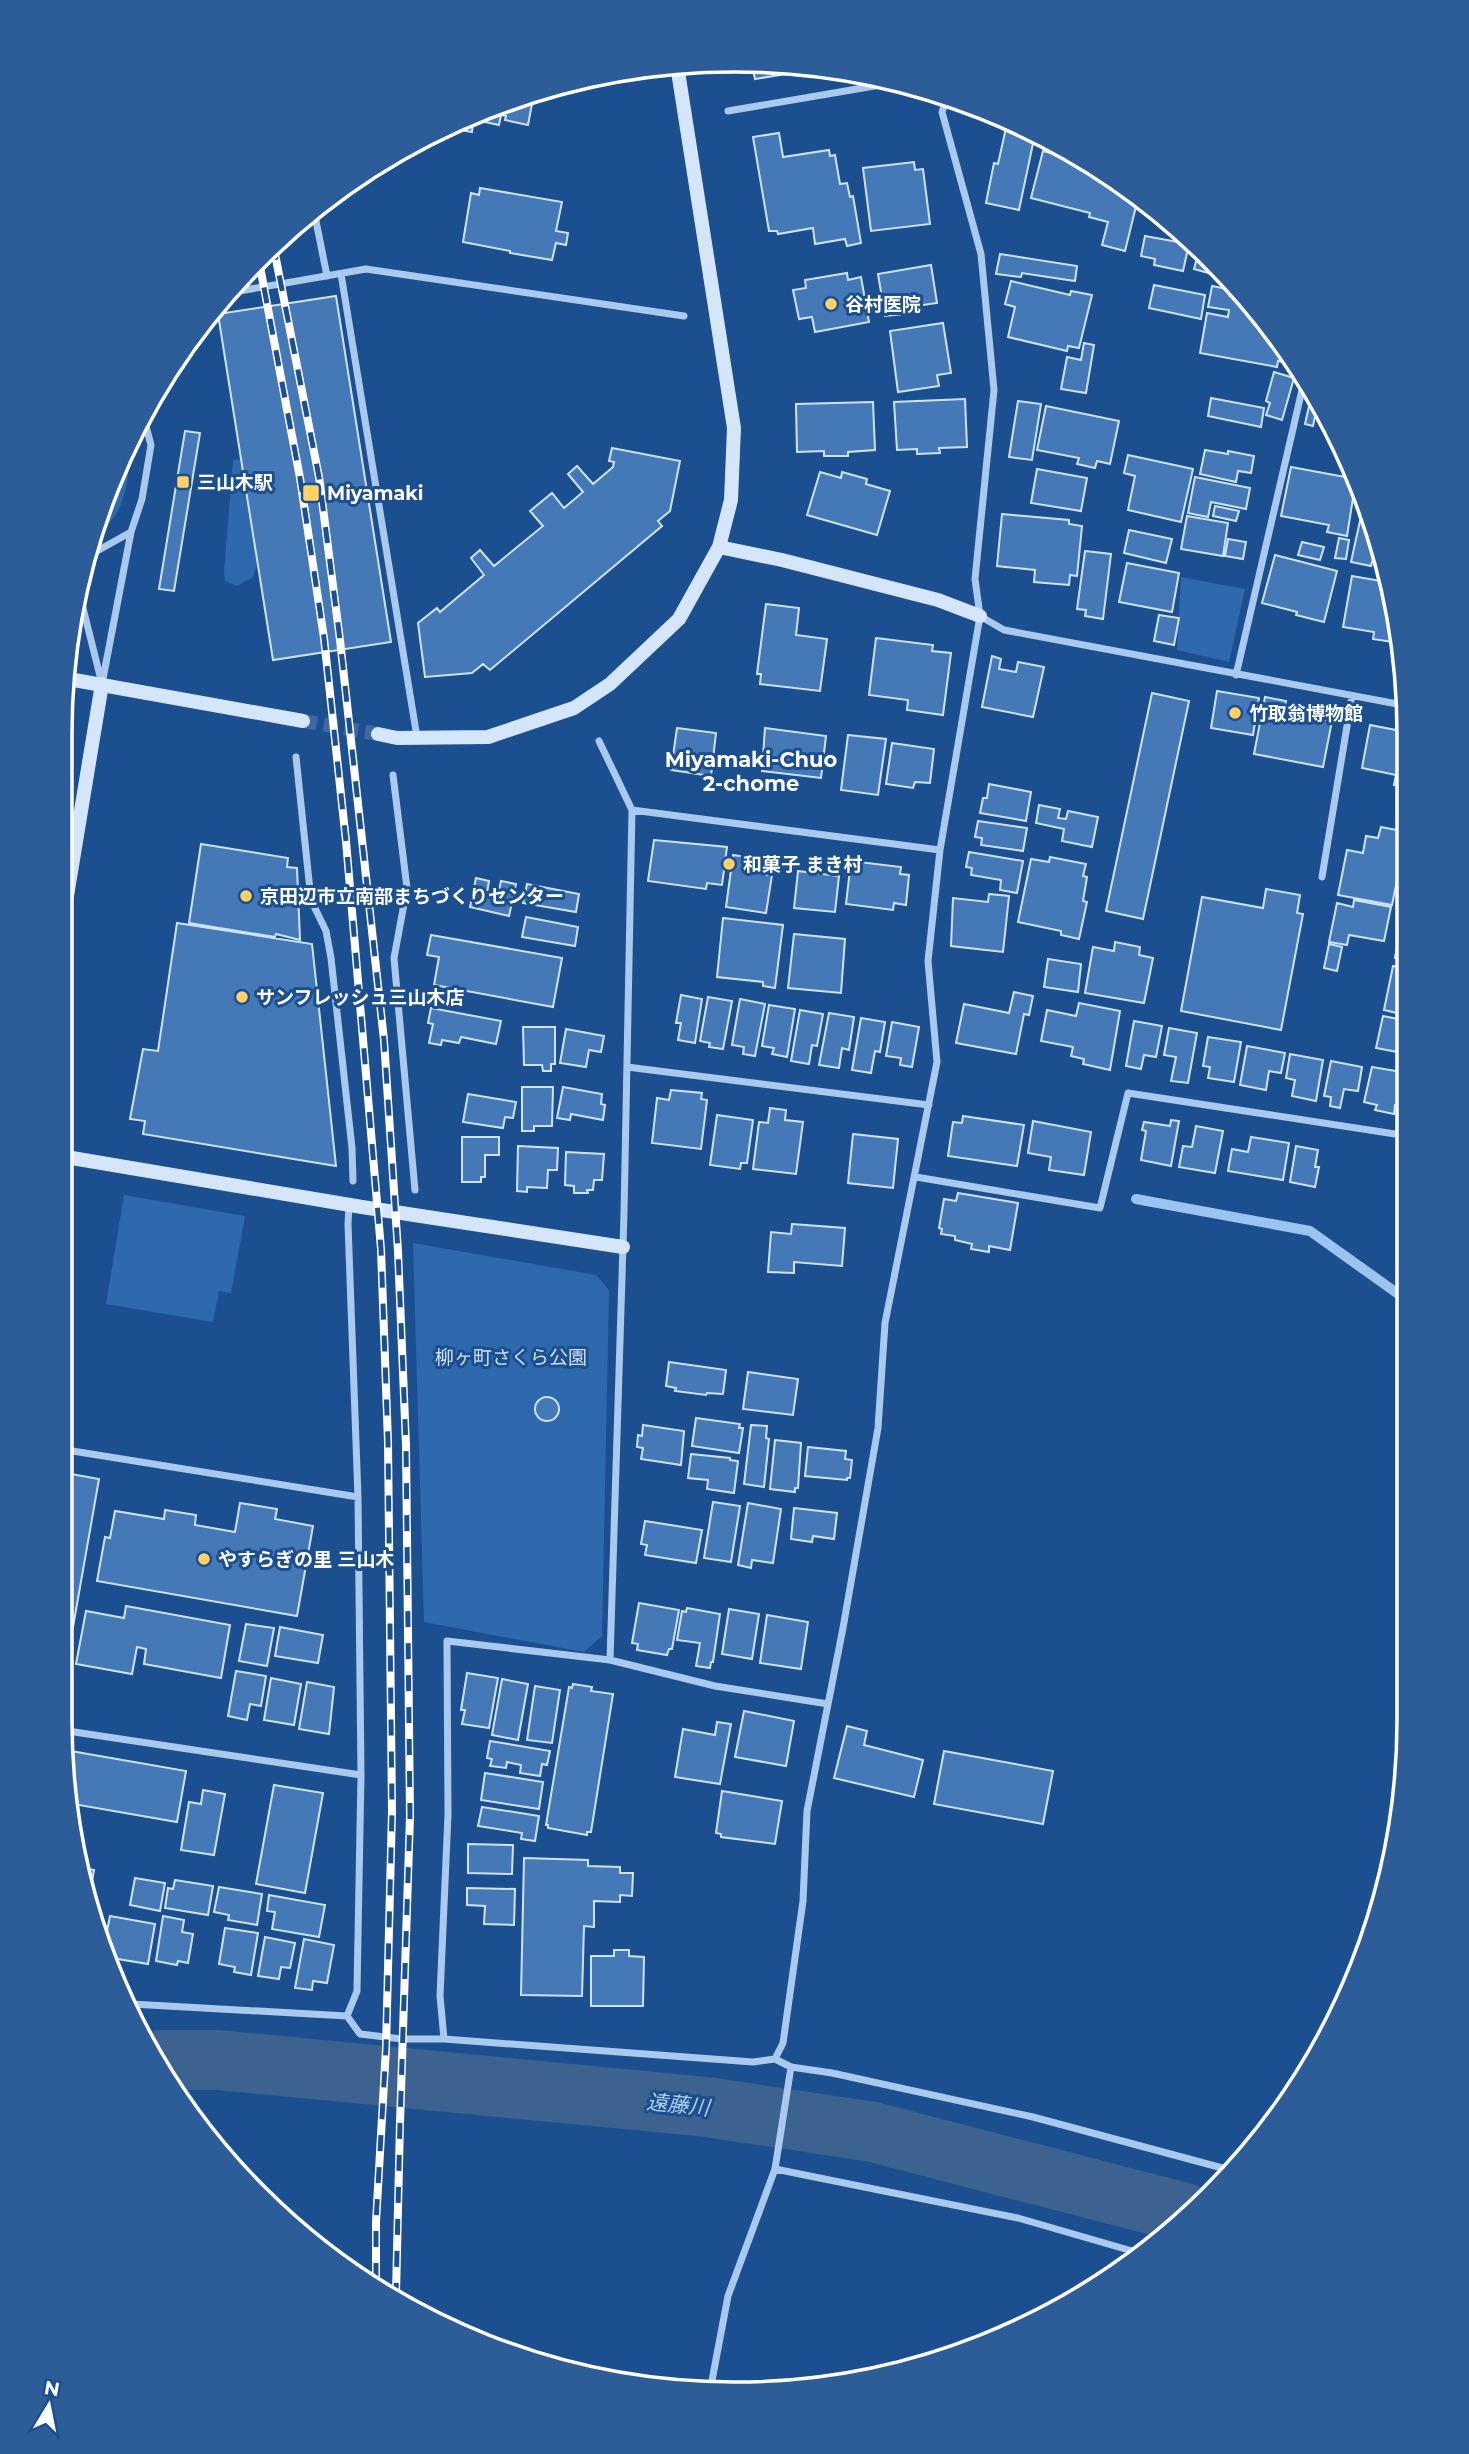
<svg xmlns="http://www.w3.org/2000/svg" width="1469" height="2454" font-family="Montserrat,'Noto Sans JP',sans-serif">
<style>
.green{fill:#2e69ad}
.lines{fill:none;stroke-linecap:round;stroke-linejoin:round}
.stream{stroke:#9cc4f0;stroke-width:10}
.river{stroke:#3c6290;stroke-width:60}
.building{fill:#4478b7;stroke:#cfe3fa;stroke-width:2}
.secondary-tunnel{stroke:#3d69a0;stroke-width:14;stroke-dasharray:14 7;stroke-linecap:butt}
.street{stroke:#a9c9ee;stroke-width:7}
.secondary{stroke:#d6e6fa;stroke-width:14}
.rail-casing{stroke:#fff;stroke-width:8}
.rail{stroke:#1b4f8f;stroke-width:5;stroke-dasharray:16;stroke-linecap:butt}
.poi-dot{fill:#ffd166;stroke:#1b4f8f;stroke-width:2.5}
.labels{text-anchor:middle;stroke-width:6;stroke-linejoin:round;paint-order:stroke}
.poi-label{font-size:19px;font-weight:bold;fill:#fff;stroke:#1b4f8f;text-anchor:start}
.park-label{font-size:19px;fill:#cfe3fa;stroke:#1b4f8f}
.neighbourhood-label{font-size:21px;font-weight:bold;fill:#fff;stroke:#1b4f8f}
.water-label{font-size:21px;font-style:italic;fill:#b5d3f5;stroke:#1b4f8f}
.rim{fill:none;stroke:#fff;stroke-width:3.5}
</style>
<rect width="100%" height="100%" fill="#1b4f8f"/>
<path class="green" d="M128,451C131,480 123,523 92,535L95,517Z
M241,459L258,561L253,577L237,586L225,581L224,573L233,460Z
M1181,577L1245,589L1229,662L1177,650Z
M124,1195L245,1216L231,1293L219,1291L213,1322L106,1304Z
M413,1243L596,1275L609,1290L602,1636L584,1652L424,1622Z"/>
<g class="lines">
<path class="stream" d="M966,105L967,103
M1136,1199L1310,1231L1408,1301"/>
<path class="river" d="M161,2060H218L707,2107L873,2132L1185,2213"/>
</g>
<path class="building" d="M751,61L791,65L792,73L755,79Z
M534,93L528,125L505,120L506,116L501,115L499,125L480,121L482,109Z
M474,112L472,132L449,128V125Z
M1006,128L1035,134L1019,210L986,203L994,163L998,164Z
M779,133L783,157L829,150L830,156L835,155L840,184L847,183L850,197L853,196L861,243L847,246L845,239L815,244L813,228L778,234L777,231H769L753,137Z
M1043,151L1093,164L1110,173L1138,198L1125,251L1102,245L1108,222L1089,217L1090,213L1031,198Z
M914,162L915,170L923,169L930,224L871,231L863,168Z
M480,188L562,202L556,231L568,233L566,245L556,243L552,260L510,253V251L463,242L471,193L479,195Z
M1145,236L1189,244L1183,271L1154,265L1155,259L1141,256Z
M1199,251L1220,270L1219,276L1194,269Z
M1000,254L1077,266L1075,281L1022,273L1021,277L996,274Z
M931,265L937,303L902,308L903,314L885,316L878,274Z
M847,273L848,280L861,277L869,322L815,332L812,317L799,319L793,290L806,288L805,280Z
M1011,281L1070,295L1071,291L1092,295L1079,348L1068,346L1067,351L1008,337L1015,307L1005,304Z
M1154,285L1205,295L1201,319L1149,308Z
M1212,286L1232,290L1230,296L1249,299L1295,364L1278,361L1277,367L1200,353L1207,313L1228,317L1229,310L1208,307Z
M336,296L391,642L273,660L218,314Z
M943,323L951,373L937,375L939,386L898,392L890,331Z
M1084,343L1094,345L1086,393L1061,389L1067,357L1081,360Z
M1274,372L1294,378L1282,420L1266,415L1270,403L1266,401Z
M1312,393L1319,397L1313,426L1305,424Z
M1211,398L1264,408L1261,427L1208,416Z
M965,399L967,447L939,448L940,453L917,454V449L897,450L894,402Z
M1018,401L1041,404L1032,460L1009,457Z
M873,402L875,450L848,452V456H824V451L797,452L796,404Z
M1046,406L1119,421L1110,464L1097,461L1095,468L1077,464L1079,458L1037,450Z
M185,431L200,433L174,591L159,589Z
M612,448L680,461L670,511L658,521L662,526L490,670L483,664L472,673L425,677L418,623L437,608L440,612L484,575L471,558L480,550L494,566L543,526L530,511L552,493L564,508L583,492L568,474L577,466L593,484L613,467L614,462L609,461Z
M1205,450L1228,454V451L1254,456L1251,473L1238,471L1236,482L1200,474Z
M1128,455L1193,469L1181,522L1128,510L1135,476L1124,473Z
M1291,467L1356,479L1347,536L1327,532L1329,525L1281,516Z
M1037,469L1087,478L1081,511L1031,503Z
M820,472L841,478L842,472L867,479L866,484L890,491L877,535L807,515Z
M1195,477L1250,488L1246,509L1211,502L1208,517L1188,513Z
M1365,498L1374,518L1378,539L1371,566L1351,562Z
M1215,506L1239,511L1236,521L1213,516Z
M1002,514L1069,520V524L1082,526L1077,576L1070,575L1069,585L1034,582L1035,570L997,566Z
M1187,516L1228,523L1223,556L1181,549Z
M1129,530L1172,539L1166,563L1124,553Z
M1339,538L1349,540L1346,559L1335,558Z
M1228,539L1246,542L1243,559L1225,556Z
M1302,542L1324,547L1320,560L1298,555Z
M1085,551L1111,554L1103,619L1085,616L1086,610L1077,609Z
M1275,555L1337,571L1324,622L1296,615L1297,612L1262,603Z
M1127,563L1179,573L1172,612L1119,602Z
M1352,576L1387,582L1399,643L1373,639L1374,632L1343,627Z
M766,604L799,608L796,635L827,639L820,691L760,684L761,674H757Z
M1159,615L1179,618L1174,645L1154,641Z
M876,638L933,645L932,651L951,653L943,715L907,710L908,700L869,695Z
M992,656L1001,659L999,669L1016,672L1018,662L1044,667L1033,717L982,707Z
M1217,691L1259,698L1253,735L1211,728Z
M1152,693L1189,701L1143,919L1106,911Z
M1265,697L1286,701L1284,712L1332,721L1323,767L1254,754Z
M1398,720L1408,722V788L1394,785L1396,775L1362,768L1370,725L1396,730Z
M677,728L716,733L711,776L671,770Z
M765,728L826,736L821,778L762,771Z
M848,735L886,739L878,795L841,790Z
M892,743L934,749L930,783L915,782L913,788L886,784Z
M989,784L1031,792L1026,821L980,813L983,798H987Z
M1039,805L1060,809L1058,818L1066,819L1068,811L1098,817L1092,847L1062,841L1064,829L1036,823Z
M978,821L1027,828L1023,851L981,845L982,838L975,837Z
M1381,827L1407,832L1392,905L1338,895L1347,850L1363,853L1366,836L1378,838Z
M654,840L727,847L722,885L707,883L706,889L648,881Z
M201,844L288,858L287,867L297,868L300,940L276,934L275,937L189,923Z
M969,852L1023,861L1017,893L1000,890L1001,880L971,875L972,868L966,867Z
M733,855L768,860L766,875H772L766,913L726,907Z
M1050,857L1086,864L1083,876L1087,877L1083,901L1087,902L1079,939L1061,935V931L1018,922L1031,859L1049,862Z
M851,861L901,867L900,874L909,875L906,905L894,903L893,910L846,904Z
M798,871L839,876L835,912L794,908Z
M476,878L489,881L487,893L498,895L501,881L516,884L509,916L470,907Z
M527,884L579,894L576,912L523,903Z
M1266,889L1300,895L1297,913L1303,914L1281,1030L1181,1011L1202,897L1263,908Z
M989,894L1009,896L1003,952L951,946L953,898L988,902Z
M1354,900L1391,907L1384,941L1349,935L1347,945L1329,942L1337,903L1353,907Z
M526,917L578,927L575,946L522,937Z
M723,918L783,925L775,988L763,986V982L717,977Z
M1402,918L1408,919V960L1395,958Z
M177,923L312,944L336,1166L143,1134L145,1121L130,1119L143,1049L158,1051Z
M794,934L845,939L841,993L788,988Z
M431,935L562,958L553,1007L434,985L439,957L427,955Z
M1115,942L1140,947L1139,955L1153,958L1144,1003L1085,993L1093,947L1114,951Z
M1329,944L1342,947L1337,971L1324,968Z
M1048,959L1081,964L1078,992L1044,987Z
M1393,966L1408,969V1005L1403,1003L1401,1014L1384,1010Z
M1014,992L1033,996L1029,1015L1024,1014L1016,1054L956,1043L964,1004L1009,1013Z
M681,995L702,999L695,1043L678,1040L681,1023H676Z
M708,997L732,1001L723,1049L709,1047L710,1043L700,1041Z
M740,999L765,1004L755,1056L743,1054L744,1047L732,1045Z
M1079,1003L1120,1011L1110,1070L1083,1064L1084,1059L1071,1056L1073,1047L1041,1041L1047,1010L1076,1016Z
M769,1005L795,1009L787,1057L772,1054L774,1048L762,1046Z
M431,1008L501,1021L496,1044L461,1037L459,1043L442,1040L441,1045L429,1043L433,1024L428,1023Z
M800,1010L823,1014L817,1046L812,1045L809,1064L791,1061Z
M829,1013L854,1017L849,1050L842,1048L839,1068L819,1065Z
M1383,1016L1408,1021V1054L1376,1048Z
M861,1018L885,1022L880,1052L875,1051L871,1073L852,1070Z
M1134,1021L1162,1026L1156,1057L1144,1055L1141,1069L1126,1066Z
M892,1022L919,1027L912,1067L900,1065L901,1058L886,1056Z
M523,1027H555V1064H551V1071H543L542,1065H524Z
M1169,1028L1197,1033L1188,1083L1171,1081L1176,1057L1164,1055Z
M566,1029L604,1036L601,1052L589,1050L586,1067L560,1063Z
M1208,1037L1241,1042L1234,1082L1208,1078L1210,1067L1203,1066Z
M1247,1046L1285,1053L1281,1073L1269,1071L1266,1090L1240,1085Z
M1290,1054L1323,1060L1316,1101L1292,1096L1295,1080L1286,1078Z
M1331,1061L1362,1067L1358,1091L1344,1089L1340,1108L1330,1106L1331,1097L1324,1096Z
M1372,1067L1408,1073L1403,1106L1395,1105L1394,1114L1375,1110L1377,1105L1364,1102Z
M522,1087H553L552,1126H534V1131H522Z
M563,1087L602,1094L601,1104L605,1105L603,1120L571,1114L570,1120L557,1118Z
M671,1090L702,1093L701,1099L707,1100L701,1149L652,1143L657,1098L669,1100Z
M468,1094L516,1102L513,1118L505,1117L503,1128L463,1122Z
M770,1108L786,1110L785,1120L803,1122L796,1174L753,1169L759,1122L768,1123Z
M717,1115L753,1120L747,1163H741L740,1169L710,1165Z
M963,1116L1024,1125L1017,1166L948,1156L953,1122L962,1123Z
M1171,1120L1179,1121L1171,1166L1141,1160L1146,1131L1142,1130L1144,1122L1170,1126Z
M1033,1121L1091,1132L1084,1175L1049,1170L1051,1157L1028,1153Z
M1196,1126L1223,1131L1215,1173L1179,1167L1183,1146L1192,1147Z
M853,1134L898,1139L893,1188L848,1183Z
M462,1137H499V1155H485V1177H481V1182H462Z
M1251,1137L1289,1143L1283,1180L1228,1171L1232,1149L1248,1152Z
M518,1146L558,1148L557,1170H548L547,1188L527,1187V1192L517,1191Z
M1296,1146L1318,1150L1315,1167H1319L1315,1187L1290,1182Z
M566,1152L604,1154L602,1180H594L593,1190H587L588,1193H574V1186L565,1185Z
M958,1193L1018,1203L1010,1250L989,1246V1252L971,1249L972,1244L955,1240V1236L941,1234L942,1229L939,1228L944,1199L956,1201Z
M792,1224L845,1228L842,1266L794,1262V1273L768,1272L771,1232L791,1234Z
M669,1362L726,1370L723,1394L707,1393L706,1395L675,1391L676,1388L666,1386Z
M748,1372L798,1379L793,1415L743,1409Z
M535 1409a12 12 0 1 1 24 0a12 12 0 1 1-24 0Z
M696,1418L740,1424L739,1428H743L739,1453L692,1446Z
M643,1425L684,1431L681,1465L641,1459L643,1448L637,1447L638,1435L642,1436Z
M751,1425L767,1426L766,1438L769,1439L764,1487L744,1484Z
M775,1440L801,1443L798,1488H795V1492L770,1489Z
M808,1447L846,1451L845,1459L852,1460L850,1478H847V1480L805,1476Z
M691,1454L730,1458V1460L738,1461L734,1493L707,1489L708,1480L688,1478Z
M60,1472L99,1479L73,1627L60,1624Z
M713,1502L740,1506L731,1562L704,1558Z
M240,1503L277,1509L275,1519L313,1526L297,1616L97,1581L105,1537L110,1538L115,1511L164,1519L165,1510L196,1515L195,1525L235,1532Z
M748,1503L781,1509L773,1563L752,1560L751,1568L738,1565Z
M794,1508L837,1513L834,1539L813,1536L812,1542L791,1539Z
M645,1521L702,1530L696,1563L645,1555L647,1545L641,1544Z
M639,1603L679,1610L672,1649H669L667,1655L637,1650L638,1644L632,1643Z
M126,1606L230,1625L221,1678L144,1664L146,1649L137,1647L132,1674L76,1664L86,1611L124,1618Z
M687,1608L720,1614L713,1662H711L710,1668L696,1666L700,1643L677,1640L682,1611L686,1612Z
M729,1609L759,1614L752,1659L722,1654Z
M767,1615L808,1622L801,1669L760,1663Z
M246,1624L274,1628L267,1666L239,1661Z
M280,1627L323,1635L318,1663L275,1656Z
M236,1671L266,1676L261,1706L250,1704L247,1720L228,1716Z
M467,1673L498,1678L489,1728L462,1724L465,1710H461Z
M271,1678L301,1684L294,1725L264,1720Z
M502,1679L528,1684L518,1740L492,1735Z
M307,1682L334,1687L329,1734L299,1729Z
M573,1684L592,1687L591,1691L613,1694L591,1832H587V1835L548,1828V1825H546L569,1687L572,1688Z
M535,1686L560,1690L552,1743L527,1740Z
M744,1711L794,1721L786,1766L735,1757Z
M717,1722L731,1724L720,1784L675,1777L683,1729L715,1735Z
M847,1726L867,1731L864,1745L923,1760L914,1797L834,1778Z
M490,1741L550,1751L547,1765L542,1764L540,1776L520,1773L521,1765L507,1762L506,1768L490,1766L492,1759L487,1758Z
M65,1750L186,1771L177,1822L73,1804Z
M944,1751L1053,1771L1043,1824L934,1804Z
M485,1773L543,1782L539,1809L481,1800Z
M274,1785L323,1793L305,1893L256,1884Z
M203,1790L225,1794L214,1855L181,1850L189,1802L201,1804Z
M722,1791L782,1801L775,1844L721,1837V1834L716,1833Z
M482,1807L539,1816L535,1841L521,1839L522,1833L478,1826Z
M468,1844L513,1845L512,1874L468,1873Z
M524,1858L588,1860V1866L620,1867V1873H633L632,1896L620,1895V1902L594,1901V1927L584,1926L582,1996L521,1995Z
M84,1868L94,1870L89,1898Z
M135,1878L165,1883L160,1911L130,1905Z
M175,1880L213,1886L208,1915L165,1908L168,1888L173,1889Z
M219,1887L262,1894L257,1925L228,1920L229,1915L214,1912Z
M467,1888L515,1889L514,1925L484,1924L485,1906L467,1905Z
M269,1895L325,1905L319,1937L272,1929L275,1912L267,1911Z
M110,1916L155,1924L148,1964L106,1957L103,1951Z
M163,1916L184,1920L182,1932L193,1934L188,1963L178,1961L177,1965L156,1961Z
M225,1928L258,1933L251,1975L234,1972L235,1967L219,1964Z
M265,1937L295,1943L290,1968L281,1967L279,1979L258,1976Z
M304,1939L334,1945L327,1983L313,1981L312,1990L295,1988Z
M614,1950H629V1956L644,1957L643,2006H591V1956H614Z"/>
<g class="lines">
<path class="secondary-tunnel" d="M303,721L378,734"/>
<path class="street" d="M728,111L898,82
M314,211L327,276
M341,274L417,737
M228,293L366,269L684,316
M88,556L131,532
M80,596L101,680
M980,616L1004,630L1408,706
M1236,675L1305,377
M102,684L131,532L142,499L151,445L144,419
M599,741L632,810L624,1213L610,1660L715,1686L828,1704
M296,757L311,900L326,931L331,958L352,1148L353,1181
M393,775L407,888L394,958L415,1190
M632,810L940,850L980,616L975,579L994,390L981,254L942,112L947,97
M1322,877L1352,696
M627,1067L929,1105
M916,1177L1100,1208L1128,1093L1408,1136
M349,1205L348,1224L358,1497
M60,1449L358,1497L361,1775L357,1991L347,2016
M61,1730L361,1775
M131,2004L347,2016L360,2034L402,2039H444L753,2062L775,2059L791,2067L832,2073L1033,2117L1226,2169
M444,2039L440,1996L448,1815L447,1641L610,1660
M775,2059L783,2043L803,1901L807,1811L843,1628L878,1428L885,1323L937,1062L928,961L940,850
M775,2169L1018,2218L1146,2255
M710,2391L728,2296L775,2169L791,2067"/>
<path class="secondary" d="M719,547L782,560L938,600L980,616
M63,678L303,721
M378,734L397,738L488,737L574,708L610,684L679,619L719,547L731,500L734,428L677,65
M61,932L102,684
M60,1156L362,1207L623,1247"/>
<g class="rail-casing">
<path id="rail" d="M273,244L319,477L340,640L384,1040L398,1251L406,1445L410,1816L400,2123L396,2294
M258,256L300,478L324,638L346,841L381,1249L388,1442L392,1811L386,2048L376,2222V2283"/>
</g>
<use href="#rail" class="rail"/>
</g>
<g class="poi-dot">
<circle cx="831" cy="304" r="7"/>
<rect x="176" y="475" width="14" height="14" rx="3.5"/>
<rect x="302" y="484" width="18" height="18" rx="3.5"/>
<circle cx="1235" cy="713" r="7"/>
<circle cx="729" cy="864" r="7"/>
<circle cx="246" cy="896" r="7"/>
<circle cx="242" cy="997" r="7"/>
<circle cx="204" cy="1559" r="7"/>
</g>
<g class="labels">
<g class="poi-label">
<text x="845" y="311">谷村医院</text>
<text x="197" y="489">三山木駅</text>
<text x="327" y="500">Miyamaki</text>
<text x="1249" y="720">竹取翁博物館</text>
<text x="743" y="871">和菓子 まき村</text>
<text x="260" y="903">京田辺市立南部まちづくりセンター</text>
<text x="256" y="1004">サンフレッシュ三山木店</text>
<text x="218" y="1566">やすらぎの里 三山木</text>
</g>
<g class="park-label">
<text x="511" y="1364">柳ヶ町さくら公園</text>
</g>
<g class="neighbourhood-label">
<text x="751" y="767">Miyamaki-Chuo<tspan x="751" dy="24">2-chome</tspan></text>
</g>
<g class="water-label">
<text transform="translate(678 2105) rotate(6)" y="7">遠藤川</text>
</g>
</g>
<path d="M0 0H1469V2454H0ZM734 72H735A662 662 0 0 1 1397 734V1720A662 662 0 0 1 735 2382H734A662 662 0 0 1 72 1720V734A662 662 0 0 1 734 72Z" fill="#2d5d98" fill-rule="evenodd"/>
<path class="rim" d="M734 72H735A662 662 0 0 1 1397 734V1720A662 662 0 0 1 735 2382H734A662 662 0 0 1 72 1720V734A662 662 0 0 1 734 72Z"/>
<g transform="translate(49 2405) rotate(10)" stroke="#1b4f8f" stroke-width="5" paint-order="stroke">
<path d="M0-5L12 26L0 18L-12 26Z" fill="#ffffff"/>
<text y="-10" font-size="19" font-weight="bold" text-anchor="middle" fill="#ffffff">N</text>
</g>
</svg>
